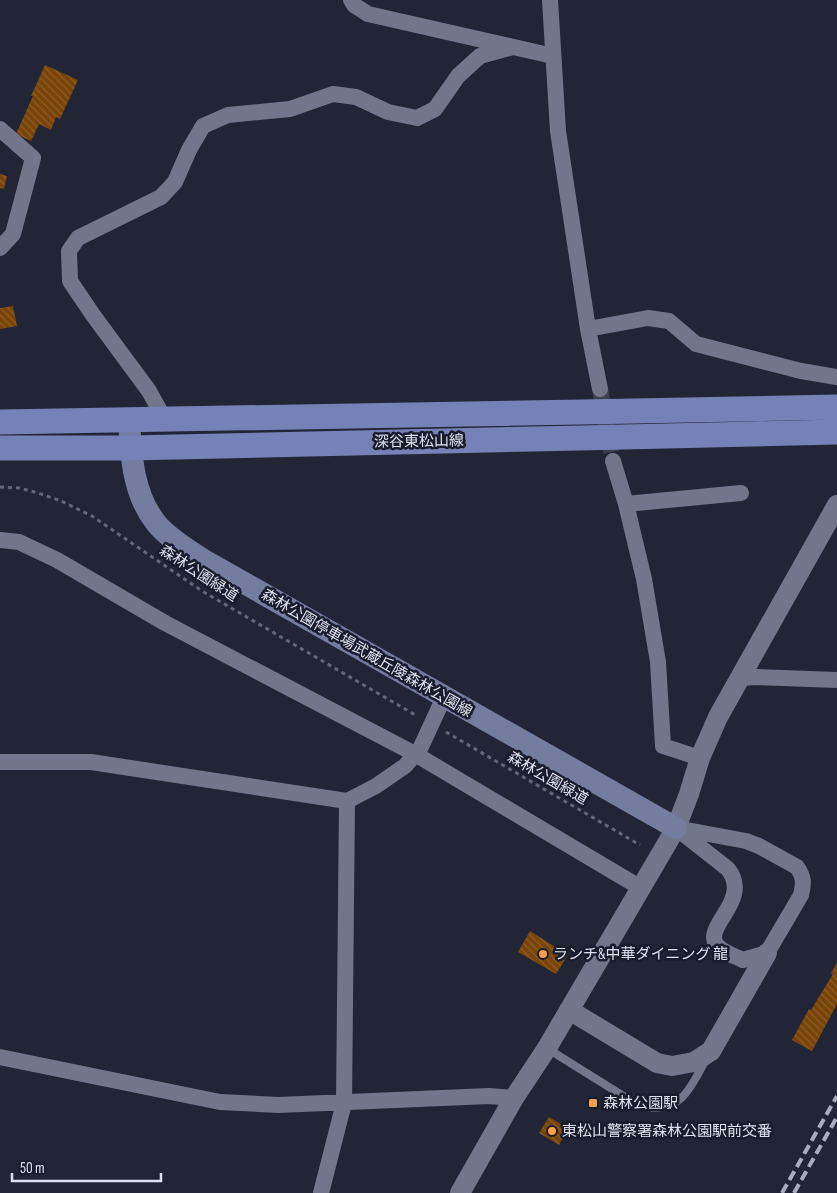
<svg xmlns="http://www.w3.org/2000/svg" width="837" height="1193" font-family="'Sofia Sans Condensed','Noto Sans JP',sans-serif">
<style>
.building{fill:url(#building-back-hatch)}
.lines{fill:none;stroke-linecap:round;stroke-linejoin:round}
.minor-tunnel{stroke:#3e4151;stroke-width:16;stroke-dasharray:16 8;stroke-linecap:butt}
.path{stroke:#646776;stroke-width:3;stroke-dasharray:4 4;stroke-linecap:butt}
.service{stroke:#71768a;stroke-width:8}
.minor{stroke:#71768a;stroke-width:16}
.tertiary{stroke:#71768a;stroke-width:20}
.secondary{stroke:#747ca0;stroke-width:22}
.primary{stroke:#7681b7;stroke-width:25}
.rail{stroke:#a9acba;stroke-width:4;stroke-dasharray:10 5;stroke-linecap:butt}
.poi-dot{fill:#f8a04b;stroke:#181c2c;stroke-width:2}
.labels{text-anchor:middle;stroke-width:5;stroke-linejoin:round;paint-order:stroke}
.street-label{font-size:15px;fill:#dee1ed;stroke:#181c2c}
.poi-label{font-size:15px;fill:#dee1ed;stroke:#181c2c;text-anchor:start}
</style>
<defs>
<pattern id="building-back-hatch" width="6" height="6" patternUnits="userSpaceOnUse" patternTransform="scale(1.25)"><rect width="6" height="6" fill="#794406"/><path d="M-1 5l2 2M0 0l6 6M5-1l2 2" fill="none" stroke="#8c5f2b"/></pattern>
</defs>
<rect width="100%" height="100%" fill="#222536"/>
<path class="building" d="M45,65L78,80L60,119L56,117L51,130L39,124L31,141L16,134L33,96H31Z
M0,174L7,176L4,189L0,188Z
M13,306L17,326L0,329V308Z
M530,931L568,955L556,974L518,952Z
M837,963V1004L812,1051L792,1040L809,1009L811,1010L833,974L831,973Z
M549,1117L568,1128L559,1145L539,1133Z"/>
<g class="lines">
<path class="minor-tunnel" d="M600,389L613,461"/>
<path class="path" d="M0,487L19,488L38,493L61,501L92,516L202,591L417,716
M446,732L640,845"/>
<path class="service" d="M548,1049L633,1102C638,1104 643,1106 648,1107C681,1113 692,1085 705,1061"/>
<path class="minor" d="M351,0L354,5L368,14L553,56
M550,0L558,131L588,329L600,389
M0,129L33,158L13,234L0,248
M588,329L648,318L669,321L696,344L801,371L837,377
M165,420L149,391L93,315L70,281L69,251L78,238L161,197L175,182L189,150L203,126L228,115L290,109L333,94L356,97L388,112L417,118L435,109L458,76L480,56L513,47
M613,461L626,504L644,579L658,662L663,746L700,758
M626,504L741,493
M0,540L19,542L57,560L165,623L415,754L641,888
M740,678L756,677L837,680
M0,762H91L347,801L376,786L405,766L420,749L444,697
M676,828L746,841L759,846L797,867C804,877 804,883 801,895L767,953L743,960C735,956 721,952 716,944C704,925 752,900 728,869Z
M0,1057L220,1102L278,1105L489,1096L514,1098
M321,1193L344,1103L347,801"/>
<path class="tertiary" d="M569,1010L657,1063L672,1066L694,1062L711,1051L767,953
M460,1193L514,1098L547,1048L676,828L689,794L700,758L718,717L837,505"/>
<path class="secondary" d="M129,420C131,456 133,494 156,523C167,537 187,549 202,559L676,828"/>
<path class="primary" d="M0,422L582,412L837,407
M0,448H130L580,438L837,432"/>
<path class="rail" d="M782,1193L837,1096
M794,1193L837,1117"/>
</g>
<g class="poi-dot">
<circle cx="543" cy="954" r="5"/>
<rect x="588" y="1098" width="10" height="10" rx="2.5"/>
<circle cx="552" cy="1131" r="5"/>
</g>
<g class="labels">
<g class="street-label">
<text transform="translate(419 441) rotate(-1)" y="5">深谷東松山線</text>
<text transform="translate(199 573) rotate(33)" y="5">森林公園緑道</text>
<text transform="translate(367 653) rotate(30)" y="5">森林公園停車場武蔵丘陵森林公園線</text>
<text transform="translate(548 778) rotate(30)" y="5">森林公園緑道</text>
</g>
<g class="poi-label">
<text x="553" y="959">ランチ&amp;中華ダイニング 龍</text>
<text x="603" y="1108">森林公園駅</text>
<text x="562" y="1136">東松山警察署森林公園駅前交番</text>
</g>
</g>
<path d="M12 1173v8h149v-8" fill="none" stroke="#dee1ed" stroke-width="2.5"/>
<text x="20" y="1173" font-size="15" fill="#dee1ed" stroke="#181c2c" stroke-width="4" paint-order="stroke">50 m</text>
</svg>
